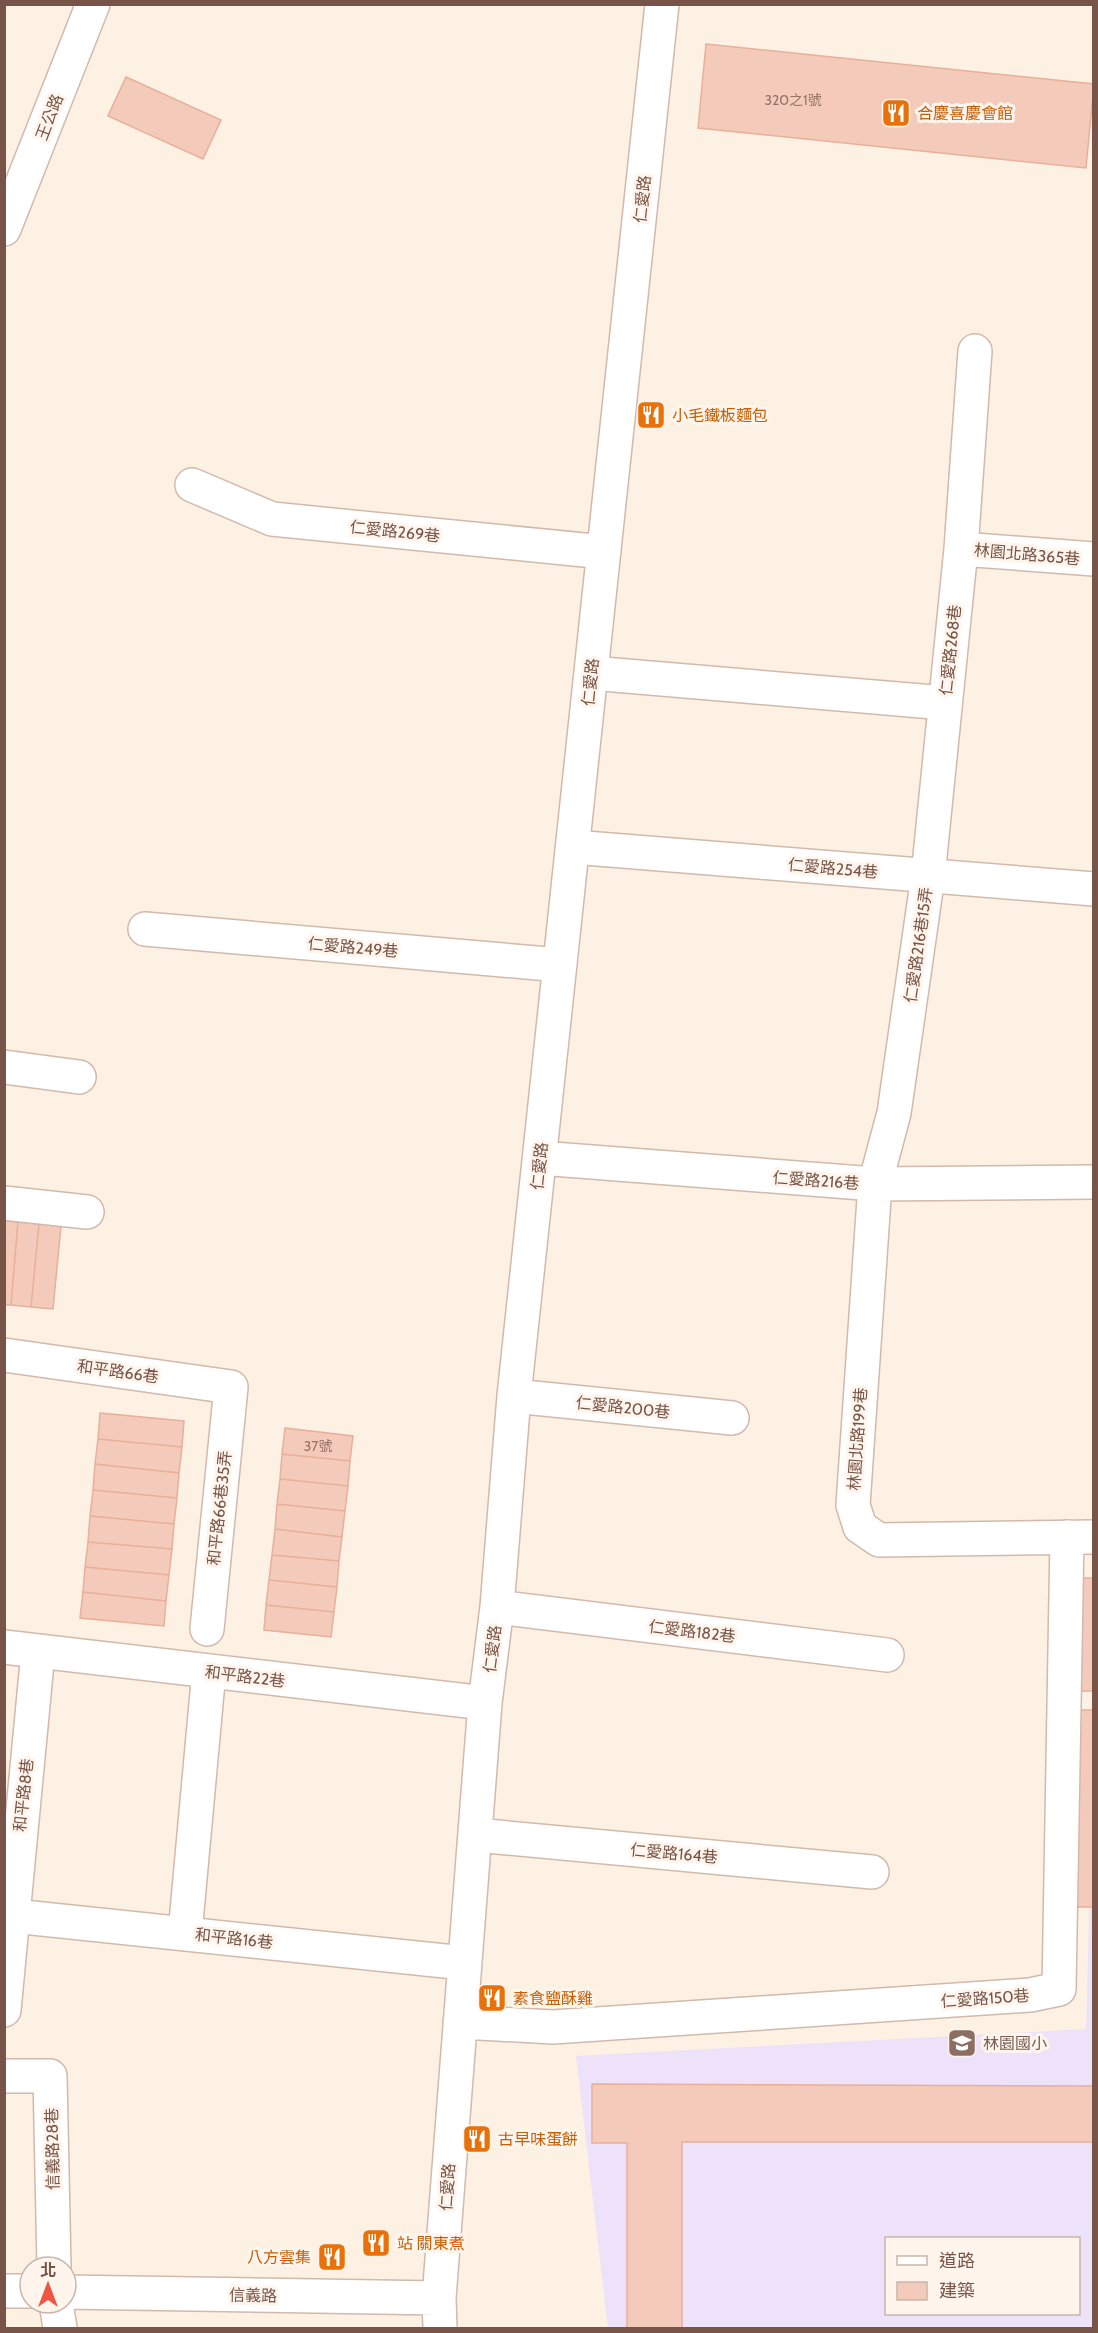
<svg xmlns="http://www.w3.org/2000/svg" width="1098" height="2333" font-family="Cabin,'Noto Sans TC',sans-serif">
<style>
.education{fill:#eee1fa;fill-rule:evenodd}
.building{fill:#f4cbba;stroke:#e8af9a;stroke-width:1.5}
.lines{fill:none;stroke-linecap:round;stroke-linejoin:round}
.minor-casing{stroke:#d2b9ac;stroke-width:36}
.minor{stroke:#fff;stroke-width:33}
.labels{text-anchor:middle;stroke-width:6;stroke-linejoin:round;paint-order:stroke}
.number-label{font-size:14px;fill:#977264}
.food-label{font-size:16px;fill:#c56008;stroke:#fff5ec;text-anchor:start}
.street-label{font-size:16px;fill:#785448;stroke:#fff5ec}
.education-label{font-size:16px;fill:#785e54;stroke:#fff5ec;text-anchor:start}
</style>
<rect width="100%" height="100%" fill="#fdf1e4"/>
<path class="education" d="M1093,1775V2328H608L576,2056L1086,2029ZM886,2238H1078V2314H886Z"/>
<path class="building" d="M706,44L1094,84L1086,168L698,128Z
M126,77L221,120L203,159L108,116Z
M4,1221L18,1222L11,1305H4Z
M18,1222L39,1224L31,1307L11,1305Z
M39,1224L61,1226L53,1309L31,1307Z
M100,1413L184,1421L182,1447L98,1439Z
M285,1428L353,1436L350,1461L282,1454Z
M98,1439L182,1447L179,1473L95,1464Z
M282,1454L350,1461L348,1486L280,1479Z
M95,1464L179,1473L177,1498L93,1490Z
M280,1479L348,1486L345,1511L277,1504Z
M93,1490L177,1498L174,1524L90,1516Z
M277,1504L345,1511L342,1537L275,1529Z
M90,1516L174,1524L172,1549L88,1542Z
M275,1529L342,1537L339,1561L272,1555Z
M88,1542L172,1549L169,1575L85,1567Z
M272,1555L339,1561L337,1587L269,1580Z
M85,1567L169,1575L166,1601L83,1592Z
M1076,1578H1094V1691H1077Z
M269,1580L337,1587L334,1612L266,1605Z
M83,1592L166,1601L164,1626L80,1618Z
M266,1605L334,1612L331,1637L264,1630Z
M1070,1710H1094V1907H1073Z
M592,2084L1094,2086V2142H682V2328H627V2143H592Z"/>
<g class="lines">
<g class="minor-casing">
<path id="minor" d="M4,229L93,4
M975,351L961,549L928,876L894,1113L875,1184L853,1505L860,1527L879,1540L1094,1537
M192,485L272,519L604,552
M961,549L1094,559
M591,673L945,703
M573,847L1094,889
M145,929L560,965
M4,1067L79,1077
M540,1158L875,1184L1094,1182
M4,1203L87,1212
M4,1355L231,1387L207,1629
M514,1396L732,1418
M497,1607L887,1655
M4,1647L485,1703
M476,1835L872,1872
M4,1915L464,1963
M185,1933L209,1671
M4,2010L38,1652
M460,2022L553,2027L1030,1995L1059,1989L1067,1537
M4,2076H50L54,2267
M4,2291H30
M66,2292L439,2298
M56,2303L60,2328
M440,2328L439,2298L485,1703L497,1607L514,1396L662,4"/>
</g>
<use href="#minor" class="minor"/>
</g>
<defs>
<g id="restaurant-square" transform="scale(1.5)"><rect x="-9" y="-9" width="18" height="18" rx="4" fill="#e8710a" stroke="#fff5ec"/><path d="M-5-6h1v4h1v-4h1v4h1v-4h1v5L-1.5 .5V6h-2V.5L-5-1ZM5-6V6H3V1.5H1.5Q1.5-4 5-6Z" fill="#fff"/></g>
<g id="school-square" transform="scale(1.5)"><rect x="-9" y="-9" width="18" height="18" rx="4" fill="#8d6e63" stroke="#fff5ec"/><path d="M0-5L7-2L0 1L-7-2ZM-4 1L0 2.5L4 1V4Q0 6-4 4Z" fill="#fff"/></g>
</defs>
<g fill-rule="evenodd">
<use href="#restaurant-square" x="896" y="113"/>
<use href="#restaurant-square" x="651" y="415"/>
<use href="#restaurant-square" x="492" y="1998"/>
<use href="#school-square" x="962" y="2043"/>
<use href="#restaurant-square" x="477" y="2139"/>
<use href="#restaurant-square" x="376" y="2243"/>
<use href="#restaurant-square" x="332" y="2257"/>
</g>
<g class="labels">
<g class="number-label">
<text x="793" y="105">320之1號</text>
<text x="318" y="1451">37號</text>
</g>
<g class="food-label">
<text x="917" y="119">合慶喜慶會館</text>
<text x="672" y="421">小毛鐵板麵包</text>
<text x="513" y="2004">素食鹽酥雞</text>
<text x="498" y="2145">古早味蛋餅</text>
<text x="397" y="2249">站 關東煮</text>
<text x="311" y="2263" text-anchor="end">八方雲集</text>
</g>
<g class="street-label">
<text transform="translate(49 117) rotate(-69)" y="6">王公路</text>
<text transform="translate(642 199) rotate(-84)" y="6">仁愛路</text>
<text transform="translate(395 531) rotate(6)" y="6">仁愛路269巷</text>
<text transform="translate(1027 554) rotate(5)" y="6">林園北路365巷</text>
<text transform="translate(950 650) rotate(-84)" y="6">仁愛路268巷</text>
<text transform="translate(590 682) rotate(-84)" y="6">仁愛路</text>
<text transform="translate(833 868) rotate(5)" y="6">仁愛路254巷</text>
<text transform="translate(918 945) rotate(-82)" y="6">仁愛路216巷15弄</text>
<text transform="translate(353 947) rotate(5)" y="6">仁愛路249巷</text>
<text transform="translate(539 1166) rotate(-84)" y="6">仁愛路</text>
<text transform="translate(816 1180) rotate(4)" y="6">仁愛路216巷</text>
<text transform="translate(118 1371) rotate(8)" y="6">和平路66巷</text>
<text transform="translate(623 1407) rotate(6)" y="6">仁愛路200巷</text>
<text transform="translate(857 1439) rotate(-86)" y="6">林園北路199巷</text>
<text transform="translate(219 1508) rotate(-84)" y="6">和平路66巷35弄</text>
<text transform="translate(692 1631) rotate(7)" y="6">仁愛路182巷</text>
<text transform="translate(492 1649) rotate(-83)" y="6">仁愛路</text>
<text transform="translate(245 1676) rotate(7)" y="6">和平路22巷</text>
<text transform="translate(23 1795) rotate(-84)" y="6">和平路8巷</text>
<text transform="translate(674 1853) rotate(5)" y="6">仁愛路164巷</text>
<text transform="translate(234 1938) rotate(6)" y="6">和平路16巷</text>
<text transform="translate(985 1998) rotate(-4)" y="6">仁愛路150巷</text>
<text transform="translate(52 2149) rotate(-91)" y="6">信義路28巷</text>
<text transform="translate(447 2187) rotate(-86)" y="6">仁愛路</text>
<text transform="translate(253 2295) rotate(1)" y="6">信義路</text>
</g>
<g class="education-label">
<text x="983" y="2049">林園國小</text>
</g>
</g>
<rect width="1098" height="2333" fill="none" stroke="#785448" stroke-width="12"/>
<rect x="885" y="2237" width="195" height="78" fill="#fff5ec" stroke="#c9b5aa" stroke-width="1.5"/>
<rect x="897" y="2256" width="30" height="9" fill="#ffffff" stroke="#c9b5aa" stroke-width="1.5"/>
<text x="939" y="2267" font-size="18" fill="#785448">道路</text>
<rect x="897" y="2282" width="30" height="18" fill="#f4cbba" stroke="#c9b5aa" stroke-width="1.5"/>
<text x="939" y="2297" font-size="18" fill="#785448">建築</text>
<g transform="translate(48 2285)"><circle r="28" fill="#fff5ec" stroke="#c9b5aa" stroke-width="1.5"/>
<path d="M0-4.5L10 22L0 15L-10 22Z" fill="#ee5643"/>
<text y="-9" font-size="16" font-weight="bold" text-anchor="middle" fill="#785448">北</text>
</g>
</svg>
